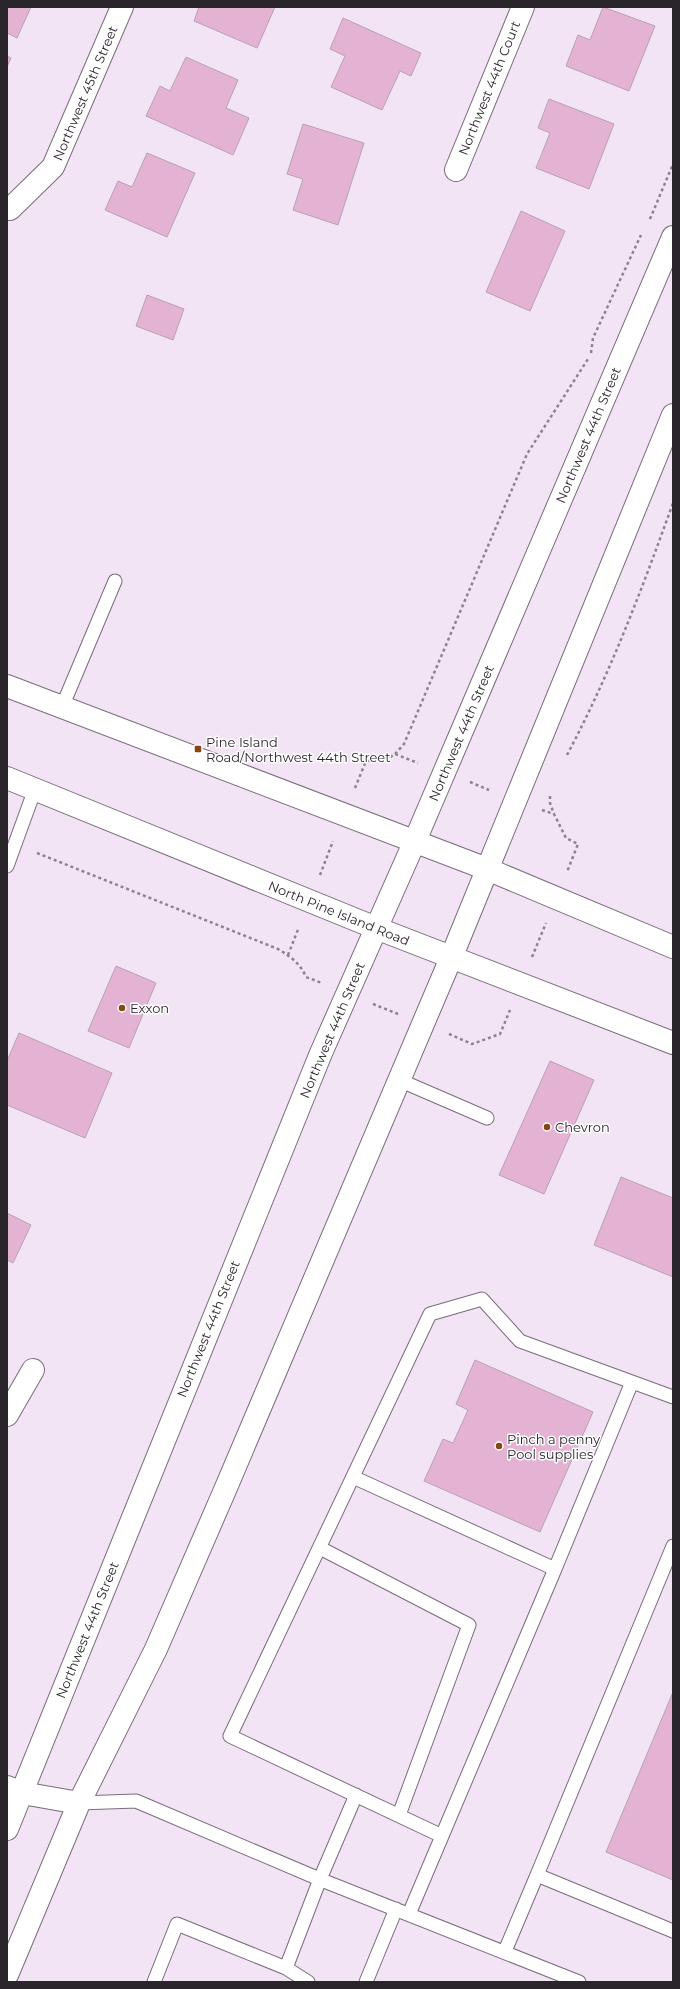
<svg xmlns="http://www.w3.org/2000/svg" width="680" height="1989" font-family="Montserrat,sans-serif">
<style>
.building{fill:#e4b2d3;stroke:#b7a3b0}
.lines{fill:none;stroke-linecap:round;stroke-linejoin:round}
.service-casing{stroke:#796c7b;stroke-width:15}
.minor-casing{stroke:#796c7b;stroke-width:24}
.tertiary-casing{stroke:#796c7b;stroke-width:24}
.secondary-casing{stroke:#796c7b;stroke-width:24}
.path{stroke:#8d838f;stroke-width:2.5;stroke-dasharray:3 3;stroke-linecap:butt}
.service{stroke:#fff;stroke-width:13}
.minor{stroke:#fff;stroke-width:22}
.tertiary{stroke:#fff;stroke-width:22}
.secondary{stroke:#fff;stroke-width:22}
.poi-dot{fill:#874513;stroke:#fff;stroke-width:1.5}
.labels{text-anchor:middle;stroke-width:3;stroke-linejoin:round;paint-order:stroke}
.street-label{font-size:13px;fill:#2a252b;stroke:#fff}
.poi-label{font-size:13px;fill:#2a252b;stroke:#fff;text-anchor:start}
</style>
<rect width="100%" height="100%" fill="#f3e4f5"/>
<path class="building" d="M7,7H31L17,38L7,33Z
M199,7H275L257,48L194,21Z
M603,7L655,26L629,91L566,66L578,35L590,40Z
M343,18L421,53L411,76L400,71L382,110L331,87L345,56L330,49Z
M7,56L11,58L7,67Z
M186,57L238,80L226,108L249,118L233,155L146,116L160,86L170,91Z
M549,99L614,124L589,189L536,168L550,133L538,128Z
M303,124L364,143L338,225L293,210L303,179L287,174Z
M147,153L195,173L167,237L105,210L118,181L132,187Z
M521,211L565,231L530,311L486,292Z
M147,295L184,309L173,340L136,326Z
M116,966L156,983L129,1048L88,1031Z
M19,1033L112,1073L85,1138L7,1105V1061Z
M550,1061L594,1080L544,1194L499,1175Z
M621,1177L673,1198V1277L594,1245Z
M7,1213L31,1225L13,1263L7,1260Z
M475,1360L593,1412L540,1532L424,1481L443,1439L453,1443L468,1410L456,1404Z
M673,1692V1880L606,1852Z"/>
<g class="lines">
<g class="service-casing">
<path id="service" d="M62,707L115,581
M7,866L35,789
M399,1080L487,1118
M353,1477L555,1569L442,1836
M673,1546L537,1875L673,1931
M320,1548L469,1625L399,1815
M555,1569L632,1382
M79,1803L136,1801L324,1881L579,1982
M409,1914L442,1836L230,1736L430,1314L482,1299L520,1341L673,1397
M505,1951L537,1875
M286,1968L308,1982
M154,1982L177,1924L286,1968L320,1879L356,1795
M366,1982L396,1909"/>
</g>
<g class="minor-casing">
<path id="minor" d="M456,170L523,7
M7,209H10L53,167L122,7
M7,1415L33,1370
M7,1787L22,1793L79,1803"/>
</g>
<g class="tertiary-casing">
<path id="tertiary" d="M7,1829L321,1053L414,843L673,237
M7,1975L79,1803L156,1649L225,1490L451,958L673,415"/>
</g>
<g class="secondary-casing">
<path id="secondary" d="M7,686L487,869L673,947
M7,778L376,928L673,1043"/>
</g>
<path class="path" d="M650,219L673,164
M591,353L593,338L641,235
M395,754L404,744L527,454L588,359
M567,755C610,674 642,589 673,503
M470,782L489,790
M355,788L366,761L387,759L395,754L418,763
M550,796V803L554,814
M542,810L554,814L566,838L578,844L567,872
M37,853L278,949C291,957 300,963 306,977L322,983
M320,875L333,841
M288,955L299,927
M532,957L546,923
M373,1004L398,1014
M449,1034L472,1044L500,1034L510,1010"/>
<use href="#service" class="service"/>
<use href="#minor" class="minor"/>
<use href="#tertiary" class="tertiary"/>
<use href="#secondary" class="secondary"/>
</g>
<g class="poi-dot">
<rect x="194" y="745" width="8" height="8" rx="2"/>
<circle cx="122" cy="1008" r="4"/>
<circle cx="547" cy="1127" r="4"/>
<circle cx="499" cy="1446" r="4"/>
</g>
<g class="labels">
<g class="street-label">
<text transform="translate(489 88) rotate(-68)" y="5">Northwest 44th Court</text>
<text transform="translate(85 93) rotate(-67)" y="5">Northwest 45th Street</text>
<text transform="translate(588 435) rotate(-67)" y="5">Northwest 44th Street</text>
<text transform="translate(461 733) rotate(-67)" y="5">Northwest 44th Street</text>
<text transform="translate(339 913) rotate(22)" y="5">North Pine Island Road</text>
<text transform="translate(332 1030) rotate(-67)" y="5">Northwest 44th Street</text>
<text transform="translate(208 1329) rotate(-68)" y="5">Northwest 44th Street</text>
<text transform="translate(87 1630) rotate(-68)" y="5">Northwest 44th Street</text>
</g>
<g class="poi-label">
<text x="206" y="747">Pine Island<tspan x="206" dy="15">Road/Northwest 44th Street</tspan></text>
<text x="130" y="1013">Exxon</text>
<text x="555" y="1132">Chevron</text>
<text x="507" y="1444">Pinch a penny<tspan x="507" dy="15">Pool supplies</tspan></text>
</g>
</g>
<rect width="680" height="1989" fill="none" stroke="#2a252b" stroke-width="16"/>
</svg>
